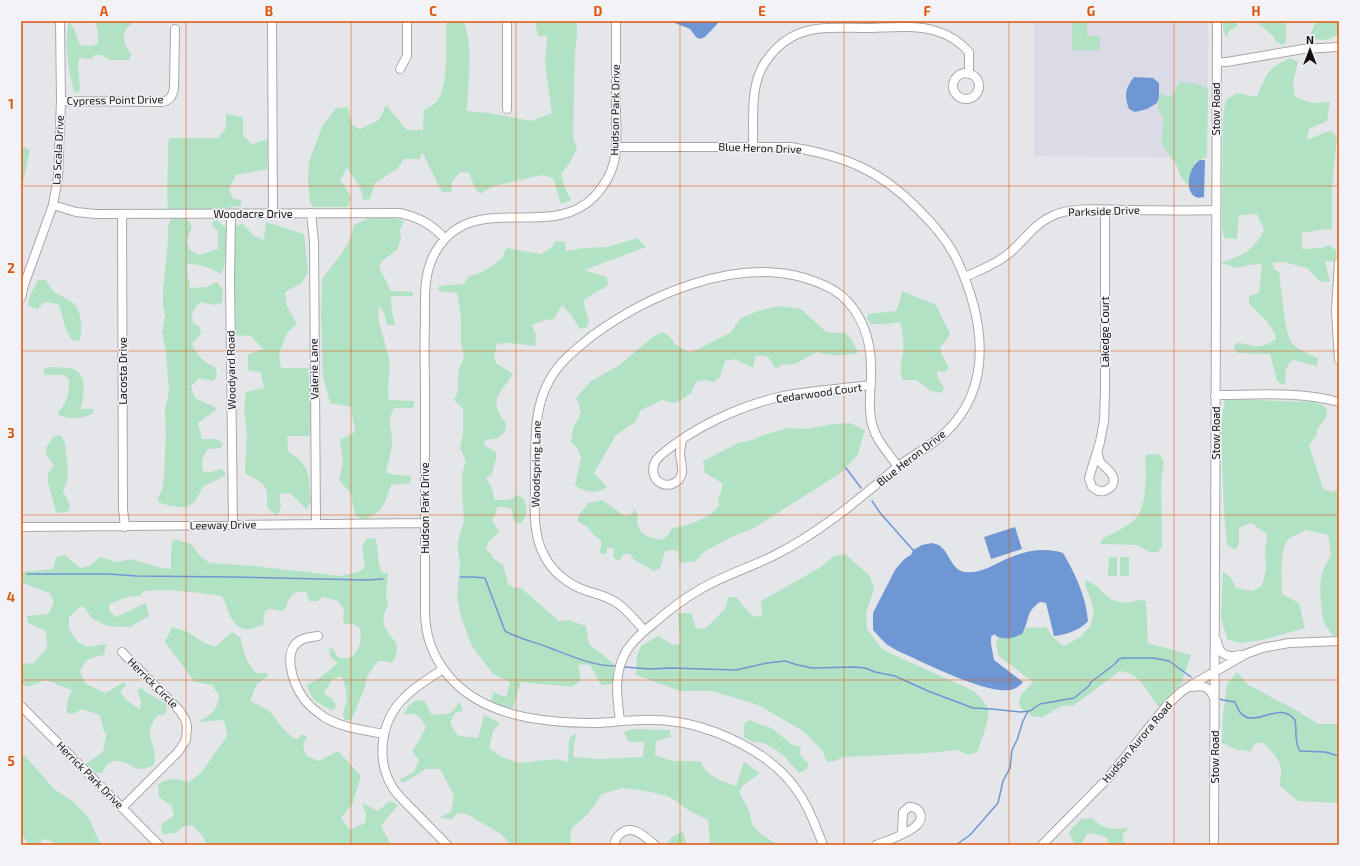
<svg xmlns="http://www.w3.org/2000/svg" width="1360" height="866" font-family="'Exo 2',sans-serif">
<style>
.built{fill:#dbdbe7}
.green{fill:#b2e2c4}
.water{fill:#6e97d3}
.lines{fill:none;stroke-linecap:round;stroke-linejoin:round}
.stream{stroke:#6e97d3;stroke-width:1.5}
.minor-casing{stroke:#a8a8ac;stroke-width:10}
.minor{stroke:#fff;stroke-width:8}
.grid{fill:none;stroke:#dd560c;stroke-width:1;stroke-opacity:0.55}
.labels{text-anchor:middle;stroke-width:3;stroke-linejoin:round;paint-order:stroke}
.street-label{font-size:11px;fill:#131315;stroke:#f3f3f7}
.neatline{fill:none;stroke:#dd560c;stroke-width:1.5}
.grid-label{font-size:13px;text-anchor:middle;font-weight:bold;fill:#dd560c}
</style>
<rect width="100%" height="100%" fill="#e5e6ea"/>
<path class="built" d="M1034,21H1208L1207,157L1034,156Z"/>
<path class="green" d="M69,21L74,29L80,45L92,46L98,43V32L95,21H134C132,24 130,25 127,28C120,39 126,45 131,54L129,60H110L101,55H94L92,59L79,58L78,64L80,90L77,93L74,91C68,69 64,44 69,21Z
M446,21H477H464L468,38L470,55L467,111L490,113L531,121L552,113L545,64L547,36H538L535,21H577V36L575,52L573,137L577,149L569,164L561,174L564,186L571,200L561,204L553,178L542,175L494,186L480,194L475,188L469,173L460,172L452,182L451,192H442L422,152L420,159H404L397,169L375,183L370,199L363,200L360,187L347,168L340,180L346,188L351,198L348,207H313L310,202L308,180L309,162L322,127L336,108L348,107L352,125L360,129L379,120L386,105L407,130H423L424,110C428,107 434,105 437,101C449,87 446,39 446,21Z
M1072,21H1087V36H1100V50H1072Z
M1223,21H1237V27L1230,30L1226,37L1223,28Z
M1255,21H1286V41L1283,45L1276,42L1273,36Z
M1316,21H1339L1338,34C1329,42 1320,40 1309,38Z
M1290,58L1298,62L1293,82L1295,97L1311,103L1330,102L1327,121L1309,129L1307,140L1326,132L1332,131L1337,137L1332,189V229H1326L1302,233V249L1321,248L1329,245L1336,250V262L1325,261L1330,282L1319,281L1307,268L1283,262L1272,263L1274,269L1279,272C1281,286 1285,333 1291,342C1297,350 1309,354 1318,358L1317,366L1293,360C1285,367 1285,372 1286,383L1282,385L1277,381L1270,354L1238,353L1233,348L1237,343C1245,343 1247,345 1254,346C1261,347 1270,344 1276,339C1273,325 1260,314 1249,304V296L1259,293L1262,264L1249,265L1237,268L1221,263C1244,254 1252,253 1264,230L1257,214L1239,215L1237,239L1224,238L1222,226L1223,116L1226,100L1237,93L1257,97C1266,75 1267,68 1290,58Z
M1180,82L1193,83L1208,88L1207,157L1195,162L1189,181V186L1181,177L1176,164L1161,143L1164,118C1156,111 1157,102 1161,93L1169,97L1175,91Z
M226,114L243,117V135L252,144L268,139L267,169L236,175L229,189L233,199L241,200V206L217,209L168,210C166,187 169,165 168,142L170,138H218L226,128Z
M21,146L30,150L21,191Z
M172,216L181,217L189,221L192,227L187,241L189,249L199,255L218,249V232L211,223L217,220L230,231L226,249L224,267L221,274C211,269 200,263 188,264L187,270L190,288L207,287L217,282L223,290L222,303L214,305L201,302C193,309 191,312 193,323L200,327L201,333L192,344C197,355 204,363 215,367L217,376L214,381L199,378L191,386L195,398L215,407L216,410L198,423L202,439H216L223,443L221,448L208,449C202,457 201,461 203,471L207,473L222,469L226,475C218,480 213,481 206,485C200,488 200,495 196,500C188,512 169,506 158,502V497L162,490L164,477L166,433L165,410L169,391L166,354L162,332L165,315L163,306V291L168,240V227Z
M370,218H392L404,221L400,230L401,239L397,250L382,261L379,267L391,291L413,292V296H391L392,313L395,325H387L384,313L379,306L378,318L390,362L388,391L389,400L415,401L413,408H394C386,424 392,426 392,441C392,452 388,462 386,472L395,475L411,476L410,483L391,485C384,506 384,511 363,520L355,515L351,494L339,480L343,462L340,440L355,432L351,407L330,403L323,376L321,315L322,279L341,254L350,240L354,225Z
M266,222L304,234L308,272L302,283L285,292L287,306L297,324L287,333L279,353L281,368H308L312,418L310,436H287L288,451C313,469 308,475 311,503L306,509L290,493L279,494L281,507L277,516L267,507C268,482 265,486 245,473L247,432L244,410L246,392L264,388L261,373L248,370V355L263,349L251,336L236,335L234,226L243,224L254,236L264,240Z
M637,238L646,247L584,270L607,277L608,285L584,300L585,309L589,321L586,328L580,329L571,315L562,305L554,319L545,320L532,325L536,335L535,346C522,345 510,341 497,344L494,355L496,363L513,374C500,394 487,400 506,423L505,431L498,438L485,440L484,445L496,452V458L492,474L486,478L491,486L495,500H510L517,495L524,499C527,510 528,514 521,523H516L513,518L512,509L506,507H497L496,513L492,520L499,532L489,541L486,548L494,559L503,565L508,584L513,587L521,588L559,621L568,620L586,626L589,644L613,663L614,684L601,685L590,665L578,664L581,680L572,687L521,682L512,710L500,706L491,701L493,692L506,697L510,682L493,674L472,646L461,617L457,598L460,564L457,544L464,521L462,494V474L466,461L460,448L463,435V409L454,400L458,391V371L464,358L461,343V317L457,293L438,291L439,286L464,284L469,276L480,273L492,266L503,257L506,248L541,254L552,247L555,241L565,242L566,251L584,248L607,247Z
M38,280H46C48,283 50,287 53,291C55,294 62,296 66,298C82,306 83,324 80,340L73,341C62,328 65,317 58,304L44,302L38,309L28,306C29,296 33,289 38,280Z
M902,291L936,305L950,334L947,339L940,347L942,355L949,368L945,372L937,371V377L942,384L944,389L942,393L931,391L916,380H903C899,371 901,363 903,354C904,344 903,332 900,322L884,324H871L867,319L868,314L896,311L901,298Z
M778,306L801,309L825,331L835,333H846L853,342L858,353C843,356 832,356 817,352L795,364L781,365L776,369L768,357L756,355L753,368L735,359L725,361L720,377L714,382L705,380L696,382L691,393L678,402L672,403L662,400L641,410L635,422L616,435L594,473L607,487C596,494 585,493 575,485L581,457L578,449L571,442C572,438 572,433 573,429C580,413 584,416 576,398L591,381L618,366L653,337L662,332L670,337L675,344L690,353L730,333L741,318L758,311Z
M50,367C57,368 72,366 78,372C87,380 83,399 81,409H94L93,413C84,419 70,420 59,415L58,412C68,403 69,392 69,379L63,375H45L43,369Z
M1225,399L1313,402L1323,405L1327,410V416L1318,428L1316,436L1309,445L1323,489L1332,492L1339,488V636H1333C1330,631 1326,627 1324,622C1322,619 1322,614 1322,610C1319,588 1319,573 1331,555L1328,535L1305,530C1300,533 1292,536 1288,540C1279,550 1282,581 1282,594L1299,603L1305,628L1263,640L1240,643L1227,639L1221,617L1223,571L1232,579L1236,588L1252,591L1262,586L1266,569L1265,551L1267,534L1251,523L1239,528V543L1236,550L1227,545L1224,512L1221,425Z
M850,423L865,430L858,454L842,472L754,528L729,538L704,552L696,561L680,563L678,551L673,550L665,551L660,568L654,571L634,560L630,554H624L619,561L613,557L614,552L613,548H607L606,554H602L599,552L601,548V540L594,535L587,527L577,521L579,515L588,503L602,500L625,516L632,514L634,509C640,516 636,518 638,525C640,536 653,538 662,540L669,534L672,528C688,526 708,519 719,506L718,501L723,484L705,473L703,461L738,443L752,440L770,433L788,428L806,429L833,424Z
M59,435L62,437L65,443L68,470L67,481L63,491L70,505L68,511L62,513L56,512L48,482V474L54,466L46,454V448L53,437Z
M1148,454L1160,455L1164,461L1161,484L1162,547L1158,552H1149L1137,545L1100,544L1102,539C1110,535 1132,524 1137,517C1147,504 1146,472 1145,456Z
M376,538L379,564L382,572L388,574L386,594L388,604L384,615L383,625L390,635L397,644L396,656L392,663L384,661H378L367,676L365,687L351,721L344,719C342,712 344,709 346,703C348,693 345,685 341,676L332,680L324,693L333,700L336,706L333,711C320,704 311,701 307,685C319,679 328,672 337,663L331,657L329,649L332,648L339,658H350C360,650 363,640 359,627L353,624H345L343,620L344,609L338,601L323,597L317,601H309L306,592C294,590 288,597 286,608L281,611L270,609L265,611L263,625C259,626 254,629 251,629C231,632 229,609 222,596C196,592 170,589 144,591L140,596L128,597L109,604L110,612L116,617L146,603L149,616L130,627L107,626L91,618L86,609L81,606L69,617V629L78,642L87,647L106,644L104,655C89,658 86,658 80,672L86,684L106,693L124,682L126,685L120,691C125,700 131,704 140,709L141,701L137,690L142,688L144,691L166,704L167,712L162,715H158C140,735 159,745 154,765C133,776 133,761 116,761C113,761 109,763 107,764L102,773H96L86,764L103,752L106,735L103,729L100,715L82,709L73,714L66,713L68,700L72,690L45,680L28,687L21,684V664L34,663L47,648L46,631L28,623L27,616L48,614L54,603L50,593L23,583V572L53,569L57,557L65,555L80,568L90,566L100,557L117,562L131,559L161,568L171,569V550L173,539L191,544L201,557L210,563L254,566L341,576L359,572L365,567L362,547L366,539Z
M845,554L870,576L874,589L866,613L867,629L883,650L974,691C978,696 986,702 988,709C990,718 981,743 977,752L969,755L957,750L928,753L843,757L835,761L827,762L822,750L803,731L758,705L712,691H680L636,675L637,656L641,646L658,636L673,645L680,644L678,613H691L696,629L706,628L725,609L729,597H736L753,617L762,615L761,601L821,567L834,556Z
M1109,557H1117V576H1108Z
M1120,557H1129V576H1120Z
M1086,580L1098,587L1110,599L1123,603L1140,600L1146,601L1148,643L1191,655L1183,678L1182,683L1159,707C1148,693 1140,673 1120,671L1073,706H1061L1043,717H1034L1021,708L1019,702L1021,695L1033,682L999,656L996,643L998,637L1004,639L1022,634L1026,628L1046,627L1054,638L1063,646L1079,638L1091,625L1094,609L1085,584Z
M172,627L188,632L203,642L215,647L232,632L241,638C243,652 246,662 256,673H268V676L257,684L250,701C256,704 264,707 270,712C279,721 285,735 297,739L304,734L307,738L303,744L306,756L319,761L338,751L361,776L352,805L341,818L350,830L365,823L366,814L362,803L378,811L390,801L398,805L381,826L389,841L394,845H207L202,835L193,826L186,825L175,833L162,834L161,824L174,816L172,806L159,797L158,784C171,777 175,779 189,782L201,773L227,736L224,720L198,722C212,714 217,712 219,695L212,685L195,682L165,642Z
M1237,672L1248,685L1296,710L1318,724H1339V803L1298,801L1279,785C1285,763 1278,759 1264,743H1255L1251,751L1238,750L1222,743L1223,714L1227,684Z
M417,700L425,701L431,714L437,715L451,713L460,702L463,711L455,713L450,723L458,736L478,738L484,715L500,723L493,731L489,748L502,757L519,763L555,759L568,762L569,738L577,733L574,744L573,757L599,759L643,757L644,742H629L624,732L633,729L670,730L671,737L656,741L655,755L672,761H698L701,762C706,777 723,781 736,786L744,762L760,773L741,787L740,794L750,813L752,824L759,833L778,845H702L710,843L708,820L690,811L668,796L646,791L623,788L602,794L588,814L572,828L570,837L571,845H511L501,834L467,814L458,813L452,819L439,818L451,812L454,796L440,769H426L403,783L399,780L414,772L419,760L412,751L420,739L426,727C419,716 418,711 404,715L408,706Z
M749,720L761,725L772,728L791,744L801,747L800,755L809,764C807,770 805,771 799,773L784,756L772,747L763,743L753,742L744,737V724Z
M21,753L26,757L54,789L72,801L88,817L101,845C90,845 69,847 59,845C53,843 48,839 42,839L41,845H28L27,842L21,833Z
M1092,818C1105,831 1113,829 1129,828L1123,834V841L1126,845H1109L1107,838L1101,835L1088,833L1081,844L1074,843L1069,834L1071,829L1081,819Z
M683,831L686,843L693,845H668L667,844L671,838Z"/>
<path class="water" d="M670,21H720L705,37L700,39L696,37L690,29Z
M1134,77L1153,78L1159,83V98L1157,103L1147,109L1135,112L1129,109C1124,95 1125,89 1134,77Z
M1200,160H1205L1204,197C1183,203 1186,167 1200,160Z
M1015,527L1022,549L991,559L984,537Z
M932,543C934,544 938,544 940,546C950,553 951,570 965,572C979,574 994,565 1006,559C1024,551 1044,547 1063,553C1075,573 1086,597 1088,621C1081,630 1065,635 1054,636L1046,603L1040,602C1025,612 1030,620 1022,634C1013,638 1003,642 994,634L991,637V644L994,660L1023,682C1020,686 1015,689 1010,690C984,694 921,661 896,650L886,644L873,630V613L895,570C900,564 904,558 911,555L913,550L922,545Z"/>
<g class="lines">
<path class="stream" d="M846,468L861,488
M872,501L881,514L913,550
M27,574H108L137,576L234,577L366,580L383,579
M460,577H474L485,578L505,631C519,639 535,642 550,648C571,656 593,666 615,666
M624,667L650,669L671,668L736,670L767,663L785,661L798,665L812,668L855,667L865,668L875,672L895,676L928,691L973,708L992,709L1020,712L1030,711L1040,704L1074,698L1089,686L1091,682L1115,664L1119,659L1123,658H1153L1169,661L1191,677
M1220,699L1223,700L1235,702C1238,708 1239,714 1246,717C1260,723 1281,702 1295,720C1297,730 1294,743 1300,751L1325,752L1339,756
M956,845L970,835L998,803L1003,781L1010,768L1012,750L1017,740L1023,721L1028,711"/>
<g class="minor-casing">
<path id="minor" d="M272,21L273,214
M507,21V109
M616,21C616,51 616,81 616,111C616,128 618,145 614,162C611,175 604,186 595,196C550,243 474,188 436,251C423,273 425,297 425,322C424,346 425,370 425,394C425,466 425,539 425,611C425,634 433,657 448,675C482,717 545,723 595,723C610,723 625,720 641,720C665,719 691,723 715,732C749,745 783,766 802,798C811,813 817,829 823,845
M1217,62H1227L1303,49L1339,47
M400,69L407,56V21
M953 86a13 13 0 1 1 26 0a13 13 0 1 1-26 0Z
M61,101L162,102C170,100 172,97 174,89L175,29
M617,147H791C845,156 880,170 919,210C933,224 947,240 956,258C983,315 996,385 945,433C930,447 911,456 896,468C857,501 819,533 773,556C749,568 722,576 699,590C683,599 668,611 654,623C644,631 634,639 627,650C613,673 617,697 620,721
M753,147C754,119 749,85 766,61C775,48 788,37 803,32C822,26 844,28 864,28C887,28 914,24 936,31C950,35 960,42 969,52V74
M53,205L76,212L96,214L399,213C418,217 432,224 445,239
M311,213L314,242L316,524
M231,214L230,278L233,525
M122,215L123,509L125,527
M1339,262L1336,311L1339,360
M965,277C980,270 995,265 1008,254C1025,241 1031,226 1052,216C1074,206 1103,210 1127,210C1157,210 1187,211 1216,210
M21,298L24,285L53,205L58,177L61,101L60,21
M1215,395C1256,395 1299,391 1339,402
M682,440C681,445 680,450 680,455C682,466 686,479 672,484C656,489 645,468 661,455C695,426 740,406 783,396C812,390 841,389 870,385
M1098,453C1098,456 1099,459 1100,462C1106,469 1118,475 1112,486C1110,488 1107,490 1104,491C1099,492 1096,490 1092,487L1089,478L1100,442L1104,421L1105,390V210
M21,527L425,523
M644,630C635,620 626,608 614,601C605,596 597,594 587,591C569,585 552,572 544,555C532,533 535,506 535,482C536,447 532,412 549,381C559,362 576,349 592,336C648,295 735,257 805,278C818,282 831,287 842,296C862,314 871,340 871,367C872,386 867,406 872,424C876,441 889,453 898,467
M318,636C313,637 308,637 303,639C280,648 293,684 304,699C309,706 317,712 324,717C342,728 364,730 384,734
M1217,641C1219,655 1227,658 1240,655
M122,652L180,711L186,721L187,727L186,740L178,752L122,808
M443,669C430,678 415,686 404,698C381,720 375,760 393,788C398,796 406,803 413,810C424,822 436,833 447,845
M1191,687C1202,685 1210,686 1214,698
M21,706L159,845
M614,845C615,841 616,837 620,834C632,823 645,837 655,845
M876,845C889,840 905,835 916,826C925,818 920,806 909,807L903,812L902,834
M1042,845L1108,778L1168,704L1181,692L1193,684L1246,654L1262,648L1289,643L1339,641
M1214,845L1217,21"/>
</g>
<use href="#minor" class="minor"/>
</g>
<path class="grid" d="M186,21V845M351,21V845M516,21V845M680,21V845M844,21V845M1009,21V845M1174,21V845M21,186H1339M21,351H1339M21,515H1339M21,680H1339"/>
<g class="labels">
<g class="street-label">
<text transform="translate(115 100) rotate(-1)" y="4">Cypress Point Drive</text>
<text transform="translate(1216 109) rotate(-90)" y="4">Stow Road</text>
<text transform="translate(615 110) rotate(-89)" y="4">Hudson Park Drive</text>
<text transform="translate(760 148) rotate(2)" y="4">Blue Heron Drive</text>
<text transform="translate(58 150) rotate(-87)" y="4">La Scala Drive</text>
<text transform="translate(1104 211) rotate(-2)" y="4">Parkside Drive</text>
<text x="253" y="218">Woodacre Drive</text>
<text transform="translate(1105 332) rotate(-90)" y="4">Lakedge Court</text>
<text transform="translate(314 369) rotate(-91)" y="4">Valerie Lane</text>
<text transform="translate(231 370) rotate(-91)" y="4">Woodyard Road</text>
<text transform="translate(123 371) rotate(-90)" y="4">Lacosta Drive</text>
<text transform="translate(819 393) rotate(-8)" y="4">Cedarwood Court</text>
<text transform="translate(1216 433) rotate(-90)" y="4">Stow Road</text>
<text transform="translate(911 458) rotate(-38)" y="4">Blue Heron Drive</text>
<text transform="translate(536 464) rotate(-89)" y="4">Woodspring Lane</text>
<text transform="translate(425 508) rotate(-90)" y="4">Hudson Park Drive</text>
<text transform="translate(223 525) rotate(-1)" y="4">Leeway Drive</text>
<text transform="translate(153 683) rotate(45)" y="4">Herrick Circle</text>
<text transform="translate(1137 742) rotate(-50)" y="4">Hudson Aurora Road</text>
<text transform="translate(1215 757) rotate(-90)" y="4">Stow Road</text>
<text transform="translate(90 775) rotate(45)" y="4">Herrick Park Drive</text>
</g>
</g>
<rect width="1360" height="866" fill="none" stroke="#f3f3f7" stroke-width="44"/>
<g transform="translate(1310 50)" stroke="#f3f3f7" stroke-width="3" paint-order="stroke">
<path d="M0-3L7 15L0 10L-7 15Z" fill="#131315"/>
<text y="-6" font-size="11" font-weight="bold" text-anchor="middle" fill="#131315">N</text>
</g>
<rect x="22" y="22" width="1316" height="822" class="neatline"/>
<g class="grid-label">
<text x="104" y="16">A</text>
<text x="269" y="16">B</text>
<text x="433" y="16">C</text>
<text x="598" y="16">D</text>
<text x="762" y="16">E</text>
<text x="927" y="16">F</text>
<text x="1091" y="16">G</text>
<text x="1256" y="16">H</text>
<text x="11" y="109">1</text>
<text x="11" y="273">2</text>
<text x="11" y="438">3</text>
<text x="11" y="602">4</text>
<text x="11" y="766">5</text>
</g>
</svg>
